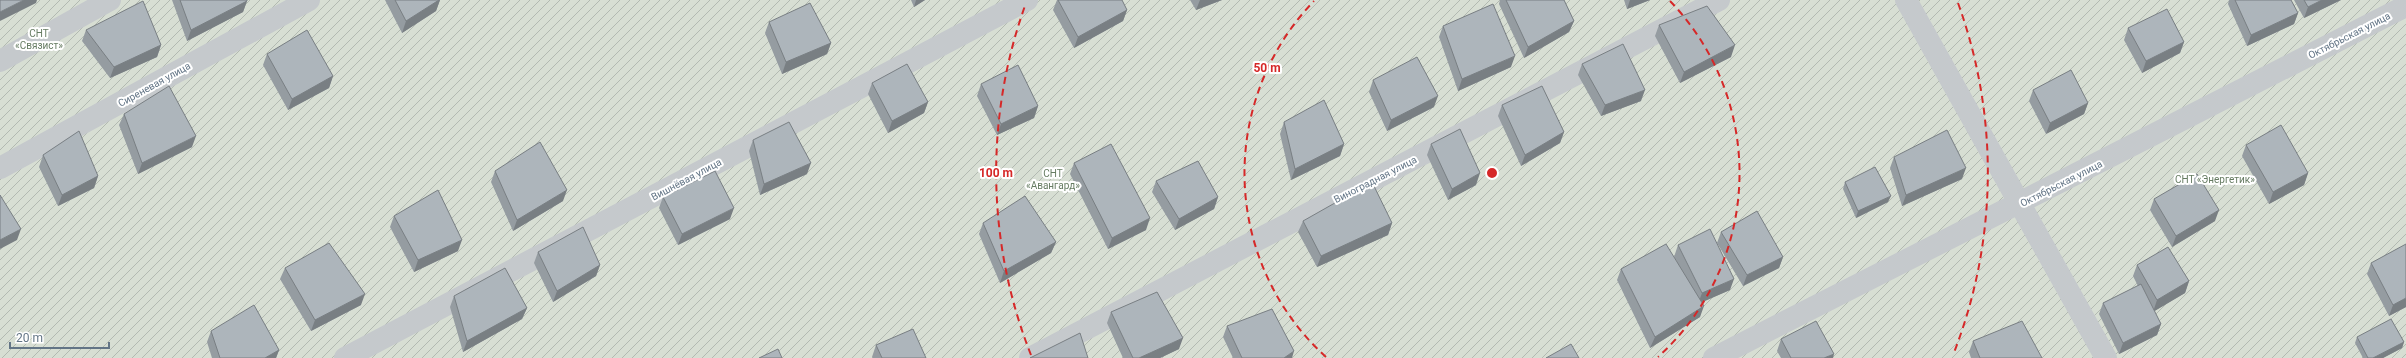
<svg xmlns="http://www.w3.org/2000/svg" width="2406" height="358" font-family="Roboto,sans-serif">
<style>
.garden{fill:url(#garden-furrows)}
.lines{fill:none;stroke-linecap:round;stroke-linejoin:round}
.minor{stroke:#c5c9cc;stroke-width:22}
.wall{fill:#959ca1}
.shaded-wall{fill:#797f83}
.building{fill:#adb5bb;stroke:#797f83}
.ring{fill:none;stroke:#d62828;stroke-width:2;stroke-dasharray:7 5}
.labels{text-anchor:middle;stroke-width:4;stroke-linejoin:round;paint-order:stroke}
.park-label{font-size:10px;fill:#667c62;stroke:#fff}
.street-label{font-size:10px;fill:#637586;stroke:#fff}
.centre{fill:#d62828;stroke:#fff;stroke-width:2}
.ring-label{font-size:12px;text-anchor:middle;font-weight:bold;fill:#d62828;stroke:#fff;stroke-width:4;stroke-linejoin:round;paint-order:stroke}
</style>
<defs>
<pattern id="garden-furrows" width="10" height="10" patternUnits="userSpaceOnUse"><rect width="10" height="10" fill="#d7ded3"/><path d="M-1 1l2-2M0 10L10 0M9 11l2-2" fill="none" stroke="#b2b9b1"/></pattern>
</defs>
<rect width="100%" height="100%" fill="#f6f6f2"/>
<path class="garden" d="M0,0H2406V358H0Z"/>
<g class="lines">
<path class="minor" d="M1906,0L2106,358
M0,61L110,0
M0,168L309,0
M345,358L1027,0
M1030,358L1719,0
M1714,358L2406,6"/>
</g>
<path class="wall" d="M172,0H247V1L243,12L187,41Z
M385,0H440L436,11L402,33Z
M911,0H925L914,7Z
M1057,0H1122L1127,10L1123,21L1074,48L1053,10Z
M1190,0H1222L1196,10Z
M1500,0H1564L1574,21L1569,32L1524,58L1499,4Z
M1624,0H1650L1627,9Z
M2229,0H2291L2298,13L2294,24L2247,46L2228,4Z
M2294,0H2341L2304,18Z
M769,22L831,43L827,54L782,74L765,33Z
M1659,25L1731,57L1680,83L1655,36Z
M1443,26L1511,67L1458,91L1439,37Z
M2128,28L2184,42L2180,53L2142,73L2124,40Z
M86,30L161,45L157,57L110,78L82,41Z
M267,54L333,76L329,88L288,110L263,65Z
M1582,64L1641,101L1601,116L1578,75Z
M1373,80L1434,107L1387,131L1369,92Z
M872,83L928,102L924,113L888,133L868,94Z
M981,84L1038,106L1034,118L997,135L977,96Z
M2033,90L2088,103L2084,114L2046,134L2029,101Z
M1502,105L1564,132L1560,143L1521,166L1498,116Z
M124,114L192,147L138,174L119,125Z
M1284,122L1344,144L1340,156L1291,180L1280,134Z
M753,140L807,174L760,195L749,151Z
M1431,144L1476,185L1448,200L1427,155Z
M2246,145L2308,173L2304,185L2269,204L2242,156Z
M43,155L98,176L94,188L58,206L39,167Z
M1894,157L1962,179L1902,206L1890,168Z
M1074,163L1146,230L1108,249L1070,174Z
M495,171L563,201L513,231L491,182Z
M1156,181L1218,197L1214,209L1175,230L1152,192Z
M1845,182L1888,202L1856,218L1843,189Z
M663,197L730,219L678,245L659,208Z
M2154,199L2215,221L2172,247L2150,210Z
M394,216L458,251L414,272L390,227Z
M1303,221L1392,223L1388,235L1317,267L1298,232Z
M983,223L1056,242L1051,253L1000,283L979,234Z
M1721,232L1783,257L1779,268L1743,286L1717,243Z
M1678,245L1730,290L1702,302L1700,317L1650,348L1617,280L1621,269L1677,262L1674,257Z
M538,252L600,265L596,276L553,302L534,263Z
M2371,263L2406,307L2389,316L2367,274Z
M2137,265L2189,281L2185,293L2154,311L2161,324L2157,335L2119,354L2099,314L2103,303L2138,286L2133,276Z
M285,268L361,305L311,331L280,279Z
M454,296L527,308L522,319L463,352L450,307Z
M1111,312L1179,349L1160,358H1123L1107,323Z
M1227,326L1292,358H1233L1223,337Z
M211,331L279,350L276,358H212L207,342Z
M2357,337L2404,342L2402,348L2383,358H2363L2355,343Z
M1781,339L1833,358H1781L1777,351Z
M1973,341L2042,358H1971L1969,352Z
M876,345L926,358H873L872,357Z"/>
<path class="shaded-wall" d="M24,0H37L36,3L0,21V12Z
M439,0H440L436,11L402,33L406,21Z
M916,0H925L914,7Z
M1200,0H1222L1196,10Z
M1630,0H1650L1627,9Z
M2322,0H2341L2304,18L2308,7Z
M247,1L243,12L187,41L191,30Z
M1127,10L1123,21L1074,48L1078,37Z
M2298,13L2294,24L2247,46L2251,35Z
M1574,21L1569,32L1524,58L1528,47Z
M2184,42L2180,53L2142,73L2146,61Z
M831,43L827,54L782,74L786,62Z
M161,45L157,57L110,78L114,67Z
M1735,45L1731,57L1680,83L1684,72Z
M1515,56L1511,67L1458,91L1462,79Z
M333,76L329,88L288,110L292,99Z
M1645,90L1641,101L1601,116L1605,105Z
M1438,96L1434,107L1387,131L1391,120Z
M928,102L924,113L888,133L892,121Z
M2088,103L2084,114L2046,134L2050,123Z
M1038,106L1034,118L997,135L1001,124Z
M1564,132L1560,143L1521,166L1525,155Z
M196,136L192,147L138,174L142,163Z
M1344,144L1340,156L1291,180L1295,169Z
M811,163L807,174L760,195L764,184Z
M1966,168L1962,179L1902,206L1906,195Z
M1480,173L1476,185L1448,200L1452,189Z
M2308,173L2304,185L2269,204L2273,192Z
M98,176L94,188L58,206L62,195Z
M567,190L563,201L513,231L517,220Z
M1891,196L1888,202L1856,218L1858,211Z
M1218,197L1214,209L1175,230L1179,219Z
M734,208L730,219L678,245L682,234Z
M2219,210L2215,221L2172,247L2176,236Z
M1150,218L1146,230L1108,249L1112,238Z
M1392,223L1388,235L1317,267L1321,256Z
M21,229L17,240L0,249V240Z
M462,240L458,251L414,272L418,260Z
M1056,242L1051,253L1000,283L1004,271Z
M1783,257L1779,268L1743,286L1747,275Z
M600,265L596,276L553,302L557,291Z
M1734,279L1730,290L1698,304L1702,293Z
M2189,281L2185,293L2153,312L2157,300Z
M365,294L361,305L311,331L315,320Z
M2406,298V307L2389,316L2393,305Z
M1704,306L1700,317L1650,348L1655,337Z
M527,308L522,319L463,352L467,341Z
M2161,324L2157,335L2119,354L2123,343Z
M1183,338L1179,349L1160,358H1139Z
M2404,342L2402,348L2383,358H2373Z
M279,350L276,358H265Z
M1294,351L1292,358H1284Z
M1834,354L1833,358H1824Z"/>
<path class="building" d="M0,0H24L0,12Z
M180,0H247V1L191,30Z
M395,0H439L406,21Z
M1058,0H1122L1127,10L1078,37Z
M1506,0H1564L1574,21L1528,47Z
M2235,0H2291L2298,13L2251,35Z
M2304,0H2322L2308,7Z
M143,1L161,45L114,67L86,30Z
M810,3L831,43L786,62L769,22Z
M1493,4L1515,56L1462,79L1443,26Z
M1707,6L1735,45L1684,72L1659,25Z
M2167,9L2184,42L2146,61L2128,28Z
M307,30L333,76L292,99L267,54Z
M1623,44L1645,90L1605,105L1582,64Z
M1417,57L1438,96L1391,120L1373,80Z
M907,64L928,102L892,121L872,83Z
M1018,65L1038,106L1001,124L981,84Z
M2071,70L2088,103L2050,123L2033,90Z
M169,86L196,136L142,163L124,114Z
M1542,86L1564,132L1525,155L1502,105Z
M1324,100L1344,144L1295,169L1284,122Z
M789,122L811,163L764,184L753,140Z
M2281,125L2308,173L2273,192L2246,145Z
M1460,129L1480,173L1452,189L1431,144Z
M1947,130L1966,168L1906,195L1894,157Z
M79,131L98,176L62,195L43,155Z
M540,142L567,190L517,220L495,171Z
M1111,144L1150,218L1112,238L1074,163Z
M1198,161L1218,197L1179,219L1156,181Z
M1875,167L1891,196L1858,211L1845,182Z
M715,171L734,208L682,234L663,197Z
M2197,174L2219,210L2176,236L2154,199Z
M1372,182L1392,223L1321,256L1303,221Z
M438,190L462,240L418,260L394,216Z
M0,195L21,229L0,240Z
M1025,196L1056,242L1004,271L983,223Z
M1757,211L1783,257L1747,275L1721,232Z
M583,227L600,265L557,291L538,252Z
M1710,229L1734,279L1702,293L1678,245Z
M329,243L365,294L315,320L285,268Z
M1666,244L1704,306L1655,337L1621,269Z
M2406,244V298L2393,305L2371,263Z
M2168,247L2189,281L2157,300L2137,265Z
M505,268L527,308L467,341L454,296Z
M2141,284L2161,324L2123,343L2103,303Z
M1157,292L1183,338L1139,358H1133L1111,312Z
M254,305L279,350L265,358H220L211,331Z
M1272,309L1294,351L1284,358H1242L1227,326Z
M2391,319L2404,342L2373,358H2368L2357,337Z
M1816,321L1834,354L1824,358H1791L1781,339Z
M2022,321L2042,358H1980L1973,341Z
M913,329L926,358H882L876,345Z
M1080,333L1088,358H1030Z
M1571,344L1579,358H1546Z
M778,349L782,358H759Z"/>
<g class="ring">
<path d="M1326 357A248 248 0 0 1 1314 1M1670 1A248 248 0 0 1 1658 357"/>
<path d="M1031 355A496 496 0 0 1 1026 3M1958 3A496 496 0 0 1 1953 355"/>
</g>
<g class="labels">
<g class="park-label">
<text x="39" y="37">СНТ<tspan x="39" dy="12">«Связист»</tspan></text>
<text x="1053" y="177">СНТ<tspan x="1053" dy="12">«Авангард»</tspan></text>
<text x="2215" y="183">СНТ «Энергетик»</text>
</g>
<g class="street-label">
<text transform="translate(2349 35) rotate(-27)" y="4">Октябрьская улица</text>
<text transform="translate(154 84) rotate(-29)" y="4">Сиреневая улица</text>
<text transform="translate(686 179) rotate(-28)" y="4">Вишнёвая улица</text>
<text transform="translate(1375 179) rotate(-27)" y="4">Виноградная улица</text>
<text transform="translate(2061 183) rotate(-27)" y="4">Октябрьская улица</text>
</g>
</g>
<circle cx="1492" cy="173" r="6" class="centre"/>
<g class="ring-label">
<text x="1267" y="72">50 m</text>
<text x="996" y="177">100 m</text>
</g>
<path d="M10 342v6h99v-6" fill="none" stroke="#637586" stroke-width="2"/>
<text x="16" y="342" font-size="12" fill="#637586" stroke="#ffffff" stroke-width="3" paint-order="stroke">20 m</text>
</svg>
